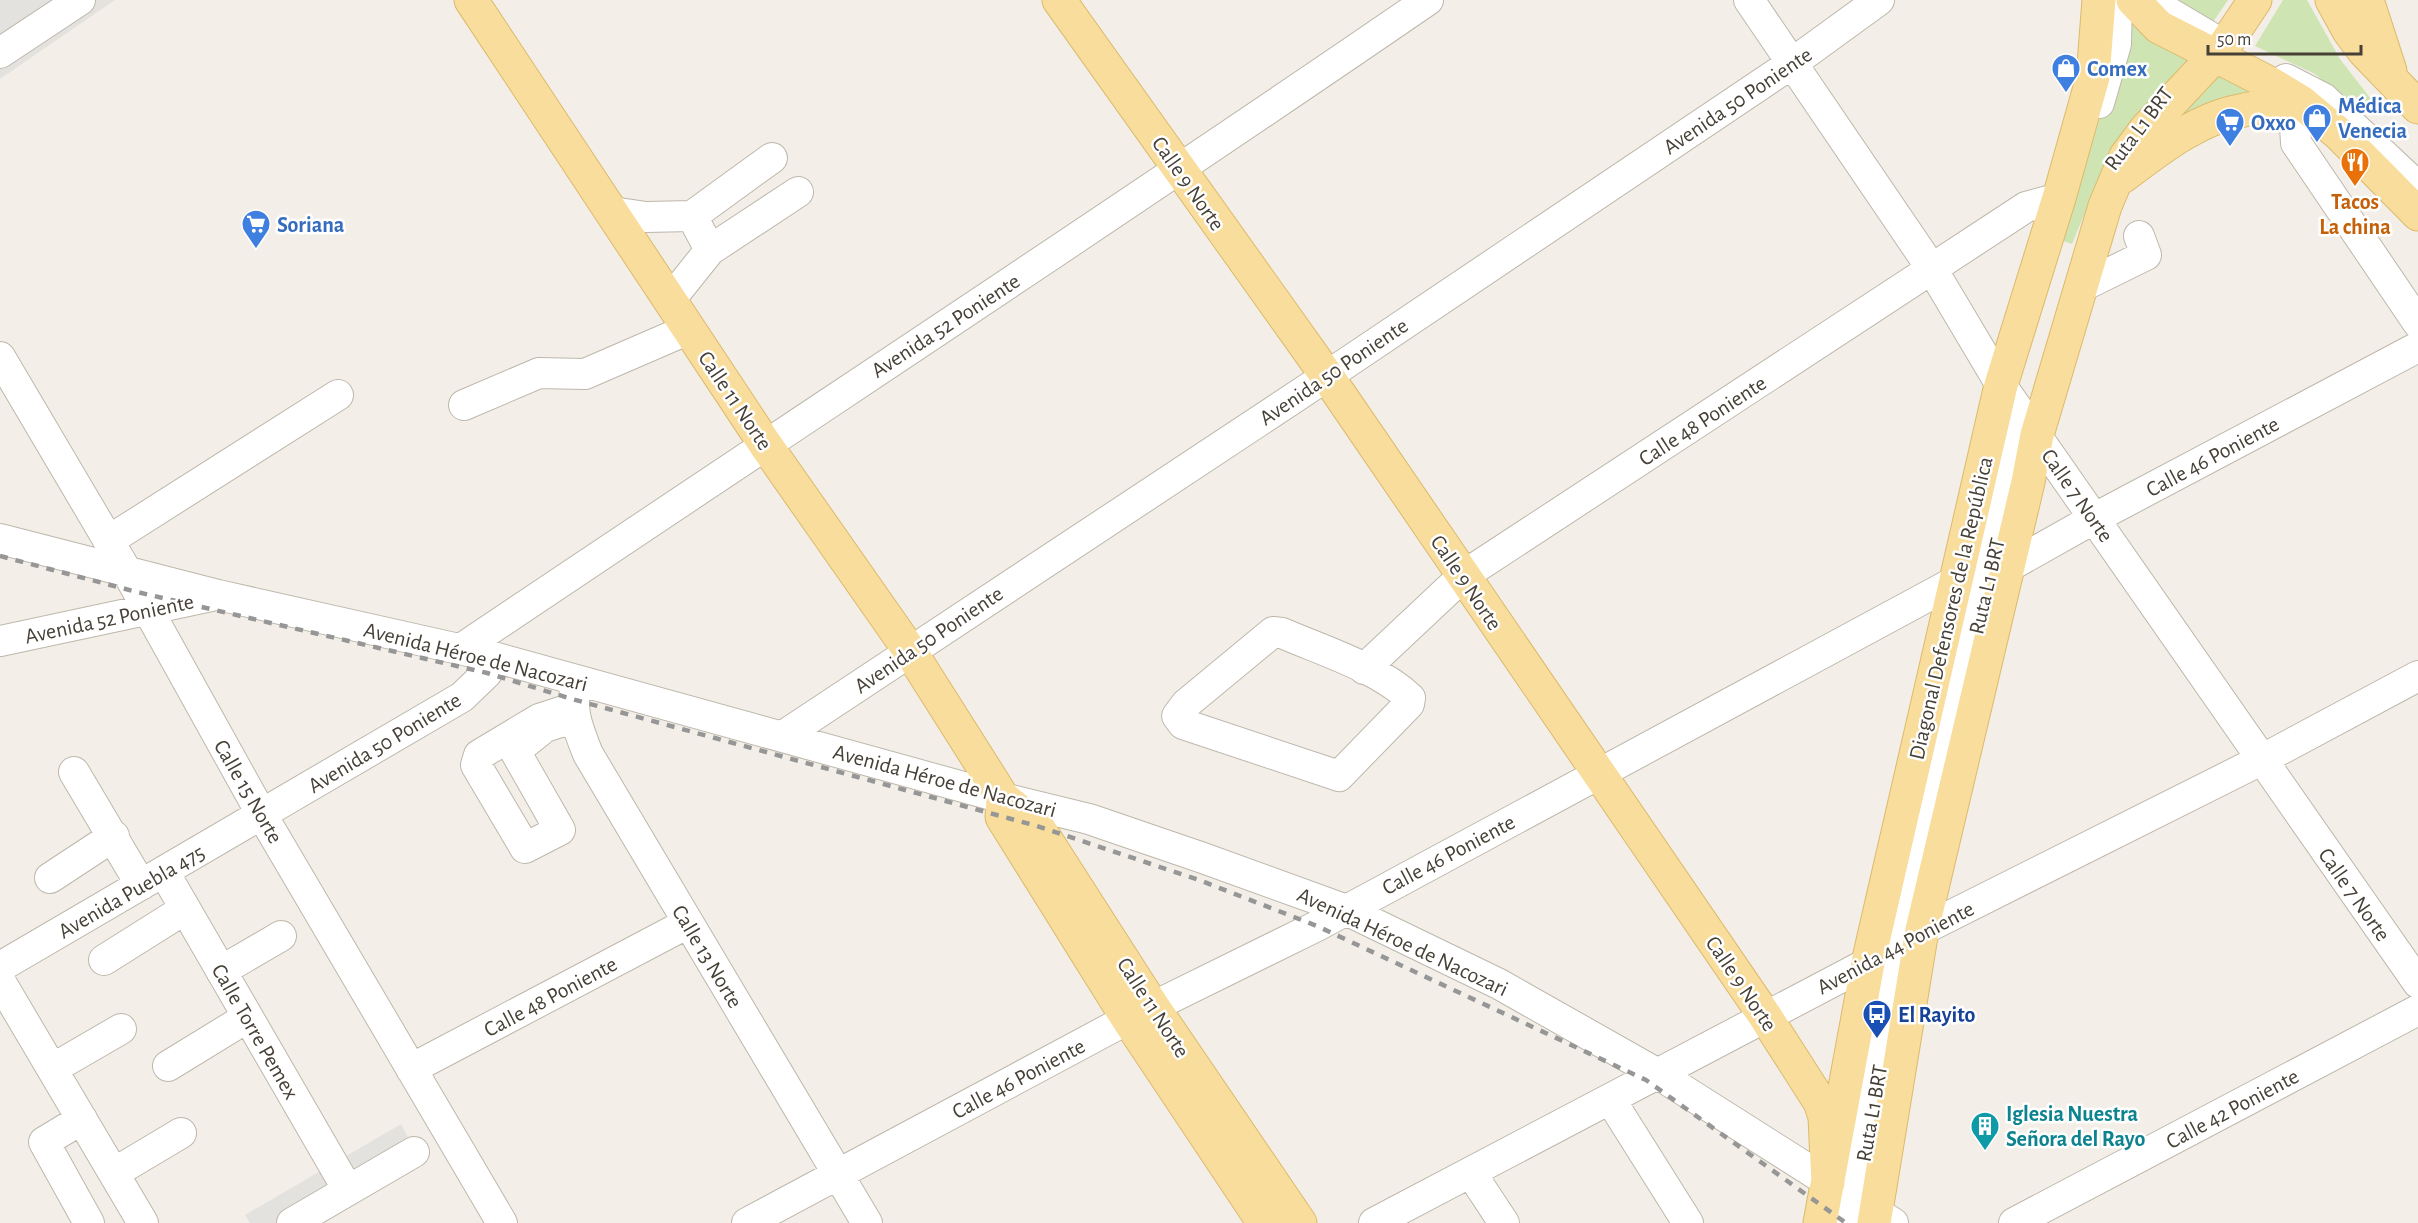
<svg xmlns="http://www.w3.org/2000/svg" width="2418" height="1223" font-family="'Alegreya Sans',sans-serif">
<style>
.green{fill:#cee5b3}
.parking{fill:#e4e2df}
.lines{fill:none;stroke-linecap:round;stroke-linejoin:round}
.minor-casing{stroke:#beb7ab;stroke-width:32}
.major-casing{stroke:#dcba6c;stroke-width:35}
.minor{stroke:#fff;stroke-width:30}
.major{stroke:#f8dd9c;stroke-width:33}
.rail{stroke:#969696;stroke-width:4.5;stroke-dasharray:8 8;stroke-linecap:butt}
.labels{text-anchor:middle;stroke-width:5;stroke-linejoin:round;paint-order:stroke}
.shop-label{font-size:22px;font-weight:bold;fill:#366cbe;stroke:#fff;text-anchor:start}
.street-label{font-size:22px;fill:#464037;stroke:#fff}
.food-label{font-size:22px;font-weight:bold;fill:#c56008;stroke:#fff}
.transit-label{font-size:22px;font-weight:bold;fill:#164399;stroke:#fff;text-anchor:start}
.culture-label{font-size:22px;font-weight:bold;fill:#0d838f;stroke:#fff;text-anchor:start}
</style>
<rect width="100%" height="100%" fill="#f3efe8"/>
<path class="green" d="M2159,0H2228L2213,22Z
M2283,0H2307L2340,59L2374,103L2363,112L2315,74L2255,46Z
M2120,14L2149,38L2190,60L2146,105L2107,159L2072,244L2060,240L2112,81Z
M2222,67L2261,87L2149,149Z"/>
<path class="parking" d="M0,0H115L0,79Z
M401,1124L422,1164L320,1223H250L245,1215Z"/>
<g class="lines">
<g class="minor-casing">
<path id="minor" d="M1749,0L1932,269L2001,385L2418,983
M2148,0L2220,43
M0,53L80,0
M2286,79L2323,98L2418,187
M2099,103L2116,44L2117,0
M2305,106L2295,126L2296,143L2418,323
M612,212L646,217L692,216L710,250L670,300
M692,216L772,158
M710,250L798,192
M2081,287L2146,255L2139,236
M0,357L127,572L262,815L502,1223
M464,405L539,373L585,374L689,329
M0,539L218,595L490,656L1003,798L1089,819L1203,858L1344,909L1499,984L1658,1074L1893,1223
M108,541L338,395
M2008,567L2095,518L2418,347
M1273,632L1282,633C1321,650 1379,668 1410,698L1409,704L1339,776L1183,724L1177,716L1186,704Z
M0,641L211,596
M461,649C783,432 1108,220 1428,0
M1364,669L1463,576L2026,207L2059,198
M577,681C569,708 578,729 588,754L867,1223
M573,708L539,719L479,755L476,765L525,848L560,830L515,751L545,727L575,717
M783,736L1327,376L1791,64L1879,0
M74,772L141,885
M164,872L348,1190
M50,878L114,836
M104,960L185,909
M0,967L462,697L487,673L490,656
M221,971L281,936
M0,981L143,1223
M168,1066L248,1017
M52,1069L121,1029
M411,1069L688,923
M1610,1099L1688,1223
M82,1119L44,1142L89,1223
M114,1173L181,1133
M1471,1173L1504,1223
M292,1223L414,1152
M747,1223L1128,1019L1317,926L1956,581
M1374,1223L1868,963L1922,930L2261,760L2418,676
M1851,1223L1902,942L2026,414
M2014,1223L2418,1010"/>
</g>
<g class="major-casing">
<path id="major" d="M471,0L765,444L910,651L1003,798L1037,826L1153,1007L1300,1223
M1059,0L1327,376L1765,1016L1820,1102L1825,1117L1828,1183
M2133,0L2159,27L2273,85L2301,102L2338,133L2418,214
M2332,0L2349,31L2364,51L2418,107
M2367,0L2390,71
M2122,177C2157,151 2196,119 2240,111C2260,106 2280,105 2301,102
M1003,798L1002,817L1128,1019L1264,1223
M1820,1223L1868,963L2001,385L2059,198L2093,77L2099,0
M1874,1223L1922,930L2028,482L2037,435L2105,206L2126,156L2146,129L2225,45L2255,0"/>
</g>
<use href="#minor" class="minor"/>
<use href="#major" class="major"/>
<path class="rail" d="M0,556L137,592L487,673L572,699L1037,826L1199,880L1317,926L1646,1080L1846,1223"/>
</g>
<defs>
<g id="shop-pin" transform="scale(1.5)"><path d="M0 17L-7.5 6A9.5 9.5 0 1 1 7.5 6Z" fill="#3f7fe0" stroke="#fff"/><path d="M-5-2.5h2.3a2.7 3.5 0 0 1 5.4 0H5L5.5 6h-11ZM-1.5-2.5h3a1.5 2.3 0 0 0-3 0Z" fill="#fff"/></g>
<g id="supermarket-pin" transform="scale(1.5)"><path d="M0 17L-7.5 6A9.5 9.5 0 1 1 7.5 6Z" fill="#3f7fe0" stroke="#fff"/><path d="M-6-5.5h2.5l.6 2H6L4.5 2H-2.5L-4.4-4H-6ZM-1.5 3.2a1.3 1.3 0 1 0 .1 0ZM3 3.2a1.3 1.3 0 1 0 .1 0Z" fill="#fff"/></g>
<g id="restaurant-pin" transform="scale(1.5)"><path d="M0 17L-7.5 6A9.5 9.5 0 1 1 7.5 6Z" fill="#e8710a" stroke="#fff"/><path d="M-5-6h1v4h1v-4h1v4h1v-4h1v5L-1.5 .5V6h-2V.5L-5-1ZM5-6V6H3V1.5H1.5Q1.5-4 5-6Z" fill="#fff"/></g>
<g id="bus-pin" transform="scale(1.5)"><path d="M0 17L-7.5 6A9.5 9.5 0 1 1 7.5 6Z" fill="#1a4fb4" stroke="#fff"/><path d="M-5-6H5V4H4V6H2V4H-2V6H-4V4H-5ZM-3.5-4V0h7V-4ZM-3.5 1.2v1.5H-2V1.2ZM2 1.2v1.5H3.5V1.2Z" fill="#fff"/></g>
<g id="building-pin" transform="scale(1.5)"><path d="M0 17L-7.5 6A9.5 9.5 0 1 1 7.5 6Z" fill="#0f9aa8" stroke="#fff"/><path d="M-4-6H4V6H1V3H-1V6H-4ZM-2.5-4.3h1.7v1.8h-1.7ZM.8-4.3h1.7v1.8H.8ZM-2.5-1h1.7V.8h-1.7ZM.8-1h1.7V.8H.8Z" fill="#fff"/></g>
</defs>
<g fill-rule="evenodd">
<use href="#shop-pin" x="2066" y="68"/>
<use href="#shop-pin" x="2317" y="118"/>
<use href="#supermarket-pin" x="2230" y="122"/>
<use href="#restaurant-pin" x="2355" y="162"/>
<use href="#supermarket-pin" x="256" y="224"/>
<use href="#bus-pin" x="1877" y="1014"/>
<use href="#building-pin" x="1985" y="1126"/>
</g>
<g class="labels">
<g class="shop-label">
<text x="2087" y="76">Comex</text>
<text x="2338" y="113">Médica<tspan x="2338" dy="25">Venecia</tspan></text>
<text x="2251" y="130">Oxxo</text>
<text x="277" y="232">Soriana</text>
</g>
<g class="street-label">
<text transform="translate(1737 100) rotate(-34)" y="8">Avenida 50 Poniente</text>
<text transform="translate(2138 128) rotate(-53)" y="8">Ruta L1 BRT</text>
<text transform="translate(1189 183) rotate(55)" y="8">Calle 9 Norte</text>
<text transform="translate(945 325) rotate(-33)" y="8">Avenida 52 Poniente</text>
<text transform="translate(1333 371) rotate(-34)" y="8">Avenida 50 Poniente</text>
<text transform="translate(736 400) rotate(56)" y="8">Calle 11 Norte</text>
<text transform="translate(1702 420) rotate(-33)" y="8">Calle 48 Poniente</text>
<text transform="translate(2212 456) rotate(-28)" y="8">Calle 46 Poniente</text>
<text transform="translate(2078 495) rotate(55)" y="8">Calle 7 Norte</text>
<text transform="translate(1467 582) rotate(56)" y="8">Calle 9 Norte</text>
<text transform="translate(1986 586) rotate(-77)" y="8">Ruta L1 BRT</text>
<text transform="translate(1950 608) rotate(-77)" y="8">Diagonal Defensores de la República</text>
<text transform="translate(109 618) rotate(-12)" y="8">Avenida 52 Poniente</text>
<text transform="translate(928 639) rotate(-34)" y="8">Avenida 50 Poniente</text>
<text transform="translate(476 656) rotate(14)" y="8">Avenida Héroe de Nacozari</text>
<text transform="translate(384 742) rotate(-31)" y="8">Avenida 50 Poniente</text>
<text transform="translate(945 780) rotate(15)" y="8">Avenida Héroe de Nacozari</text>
<text transform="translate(249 791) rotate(60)" y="8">Calle 15 Norte</text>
<text transform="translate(1448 854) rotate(-28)" y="8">Calle 46 Poniente</text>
<text transform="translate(131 891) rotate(-30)" y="8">Avenida Puebla 475</text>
<text transform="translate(2355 894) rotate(55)" y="8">Calle 7 Norte</text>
<text transform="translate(1403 941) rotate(25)" y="8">Avenida Héroe de Nacozari</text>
<text transform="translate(1895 947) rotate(-28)" y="8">Avenida 44 Poniente</text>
<text transform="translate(708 956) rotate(59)" y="8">Calle 13 Norte</text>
<text transform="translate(1742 983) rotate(56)" y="8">Calle 9 Norte</text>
<text transform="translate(550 996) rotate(-28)" y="8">Calle 48 Poniente</text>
<text transform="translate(1154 1007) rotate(57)" y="8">Calle 11 Norte</text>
<text transform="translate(256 1031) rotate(60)" y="8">Calle Torre Pemex</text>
<text transform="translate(1018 1078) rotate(-28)" y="8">Calle 46 Poniente</text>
<text transform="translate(2232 1108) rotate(-28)" y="8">Calle 42 Poniente</text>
<text transform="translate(1871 1113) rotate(-80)" y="8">Ruta L1 BRT</text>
</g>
<g class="food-label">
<text x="2355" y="209">Tacos<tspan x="2355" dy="25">La china</tspan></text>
</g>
<g class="transit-label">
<text x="1898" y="1022">El Rayito</text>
</g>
<g class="culture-label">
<text x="2006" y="1121">Iglesia Nuestra<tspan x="2006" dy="25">Señora del Rayo</tspan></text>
</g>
</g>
<path d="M2208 45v9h153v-9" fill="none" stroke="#464037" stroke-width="3"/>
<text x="2217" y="45" font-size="18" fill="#464037" stroke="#ffffff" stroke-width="4.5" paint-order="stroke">50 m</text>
</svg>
